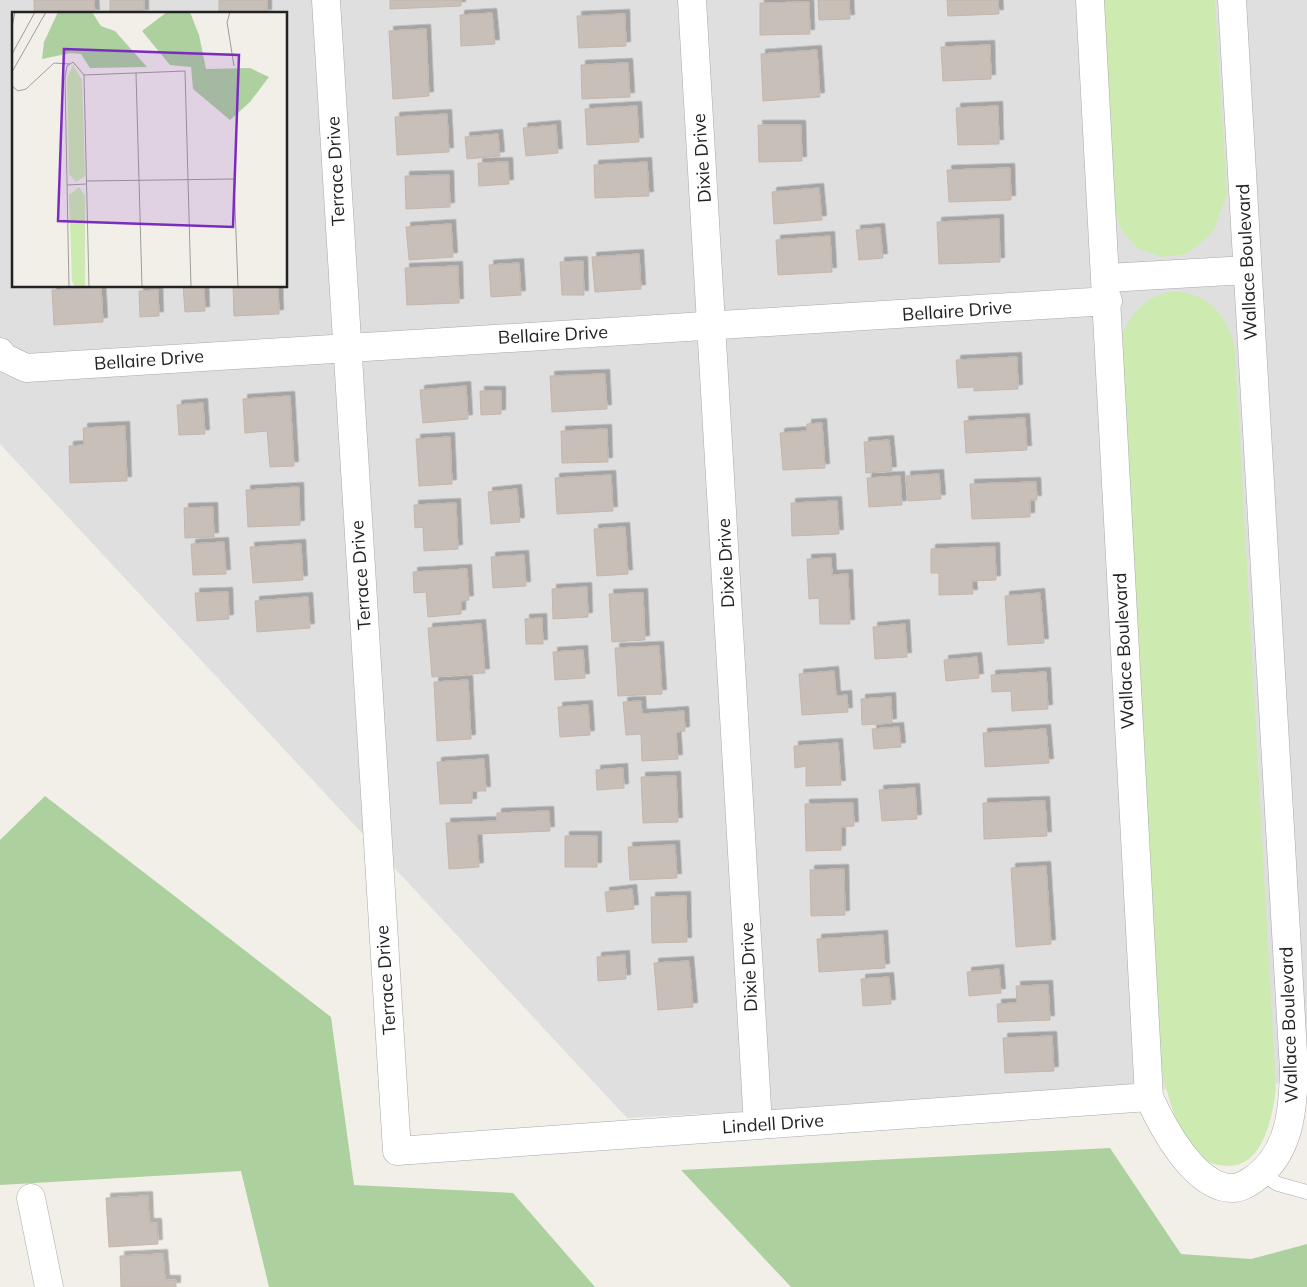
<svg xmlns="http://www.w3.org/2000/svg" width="1307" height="1287" font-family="Mulish,sans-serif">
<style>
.residential{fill:#e0dfdf;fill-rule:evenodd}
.grass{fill:#cdebb0}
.forest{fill:#add19e}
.building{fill:#c7bfb8;stroke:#c4b6ab;filter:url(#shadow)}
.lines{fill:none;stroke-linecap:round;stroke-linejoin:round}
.service-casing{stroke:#a9a9a9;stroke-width:15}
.minor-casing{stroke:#a9a9a9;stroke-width:29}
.service{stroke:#fff;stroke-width:14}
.minor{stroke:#fff;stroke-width:28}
.labels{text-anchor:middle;stroke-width:4;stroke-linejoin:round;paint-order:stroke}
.street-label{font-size:18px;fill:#222;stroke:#fff}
.inset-road{fill:none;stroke:#9f9d99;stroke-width:1}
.view{fill:#7b2cbf;fill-opacity:0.15;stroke:#7b2cbf;stroke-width:2.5}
.inset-edge{fill:none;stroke:#222;stroke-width:2.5}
</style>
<defs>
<filter id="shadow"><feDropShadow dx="4.5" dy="-4.5" stdDeviation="0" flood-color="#0004"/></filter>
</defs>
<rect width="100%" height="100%" fill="#f2efe9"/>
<path class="residential" d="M0,0H1307V1082L627,1118L0,444ZM14,14H286V286H14Z"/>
<path class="grass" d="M1099,0H1215L1227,194L1215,228L1207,238L1187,254L1161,257L1137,248L1122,231L1115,213Z
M1172,291C1206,291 1230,317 1235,350L1276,1089C1272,1117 1264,1167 1227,1166C1220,1165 1212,1165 1206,1160C1176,1136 1167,1095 1160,1061L1119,344C1127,317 1143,297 1172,291Z"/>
<path class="forest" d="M45,796L331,1017L354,1185L513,1193L595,1287H269L241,1171L0,1185V840Z
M1110,1148L1181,1254L1251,1259L1307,1244V1287H791L681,1170Z"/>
<path class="building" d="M34,0H94L95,14H34Z
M110,0H144V14H110Z
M219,0H267V14H219Z
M390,0H461V6L390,9Z
M818,0H849L850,19L819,20Z
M947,0H998L999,14L948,16Z
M809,2L810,34L760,35V3Z
M492,13L495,44L461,46L460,15Z
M625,14L626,46L579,48L577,16Z
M426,29L429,96L393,99L389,31Z
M990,45L991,79L943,81L941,47Z
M817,50L820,97L763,101L761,54Z
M628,63L630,97L582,99L581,65Z
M637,106L639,142L587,145L585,109Z
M998,106L999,144L958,145L956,108Z
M447,114L449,152L397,155L395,117Z
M556,125L558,153L526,156L523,128Z
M758,125H801L802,161L759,162Z
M498,134L500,156L467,159L465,137Z
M508,162L509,184L479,186L478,163Z
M647,162L649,196L595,198L594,165Z
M1010,168L1011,200L949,202L947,170Z
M449,175L450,207L406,209L405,176Z
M819,188L822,220L774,224L772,192Z
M999,219L1000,262L939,264L937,222Z
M451,224L453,257L409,260L406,227Z
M880,228L883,258L859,260L856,230Z
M830,236L832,272L778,275L776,240Z
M639,254L641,289L595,292L592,257Z
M583,261L584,295H562L560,262Z
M519,263L521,295L491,297L489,265Z
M458,266L459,303L407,305L405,268Z
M183,286H204L205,311L185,312Z
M233,286H278L279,314L234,316Z
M101,287L103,322L54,325L52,290Z
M158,290L159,316L140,317L139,291Z
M1017,357L1018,389L974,391V387L958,388L956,360Z
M605,374L607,409L552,412L550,376Z
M466,386L468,419L423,423L420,390Z
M480,391H501V414L481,415Z
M290,396L294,466L270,467L267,431L245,433L243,399Z
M203,403L205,434L179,435L177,405Z
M1025,418L1027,450L966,453L964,421Z
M822,423L825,468L783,470L780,433L807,431V424Z
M125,426L127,481L70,483L69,446L84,445L83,428Z
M607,429L608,462L562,463L561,431Z
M450,437L452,484L419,486L416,439Z
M889,440L892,471L866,473L864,442Z
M939,474L941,499L908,501L906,476Z
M611,475L613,511L557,514L555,478Z
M900,476L902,505L869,507L867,478Z
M1036,482L1037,500H1030V517L972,519L970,484Z
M299,487L300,525L248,527L246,490Z
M517,489L520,522L491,524L488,492Z
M837,501L839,534L792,536L791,503Z
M456,503L458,549L424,551L423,527L415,528L414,505Z
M213,507L214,537L185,538L184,508Z
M625,527L628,574L597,576L594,529Z
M224,542L226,574L193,575L191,544Z
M301,544L303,580L253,583L250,547Z
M995,547L996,580L972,581L973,594L939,595V573H931V549Z
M524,555L526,586L493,588L491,557Z
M831,558L832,575L848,574L850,624H820L819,598L809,599L807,559Z
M467,569L469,600L461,601V614L428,617L426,592L414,593L413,572Z
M587,587L588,617L553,619L552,589Z
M228,592L229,619L197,621L195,593Z
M643,593L645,640L612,642L609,594Z
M1040,593L1044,643L1008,645L1005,596Z
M308,597L310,628L257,632L255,601Z
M542,618L543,644H526L525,619Z
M481,624L485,673L432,677L428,628Z
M905,624L907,657L875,659L873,627Z
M659,646L662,694L618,696L615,648Z
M583,650L585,678L555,680L553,652Z
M977,657L979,678L946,681L944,660Z
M834,671L836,696L847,695L848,712L802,715L799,674Z
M1046,672L1048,709L1012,711L1011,691L992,692L991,675Z
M468,680L471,739L437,741L434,682Z
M891,697L892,723L862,725L861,699Z
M641,701L642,714L684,711L685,731L676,732L678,759L642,761L641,734L626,735L623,702Z
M588,705L590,735L560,737L558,707Z
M899,727L901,747L874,749L872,729Z
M1046,729L1049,763L985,767L983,733Z
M838,743L841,785L806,786V766L795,768L794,746Z
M484,759L486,791H472V803L440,804L437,762Z
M623,768L624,788L597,790L596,770Z
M676,776L678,822L643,823L641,777Z
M915,788L917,819L882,821L879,790Z
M1045,801L1047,836L984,839L983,803Z
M853,803L854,826L841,827V850L806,851L805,804Z
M549,811L550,831L477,834L479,867L449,869L446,823L497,821V813Z
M565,836H597V867H565Z
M675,845L677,878L630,880L628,847Z
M1046,866L1051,944L1016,947L1011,868Z
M844,869L845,915L811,916L810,870Z
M632,889L634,909L607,912L605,892Z
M686,896L687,942L652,943L651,897Z
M883,935L885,968L819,972L817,939Z
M625,955L626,979L598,981L597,957Z
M689,961L693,1007L658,1010L654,963Z
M999,969L1001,993L969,996L967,972Z
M889,977L891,1004L863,1006L861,979Z
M1048,985L1050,1020L998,1022L997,1004L1017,1003L1016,986Z
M1052,1036L1054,1071L1005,1073L1003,1038Z
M148,1196L149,1223H157L158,1244L109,1247L106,1198Z
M163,1254L165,1280H176V1287H121L120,1256Z"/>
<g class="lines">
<g class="service-casing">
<path id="service" d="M1261,1174L1278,1184L1307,1192"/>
</g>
<g class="minor-casing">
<path id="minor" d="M326,0L397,1151L1149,1097
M692,0L758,1125
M1090,0C1112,366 1126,732 1149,1097C1162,1126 1195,1189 1233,1188C1241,1188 1248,1183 1254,1179C1290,1153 1293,1110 1294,1070L1232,0
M1107,278L1247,270
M0,352L1,356L26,368L1108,301
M31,1198L49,1287"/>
</g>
<use href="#service" class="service"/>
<use href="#minor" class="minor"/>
</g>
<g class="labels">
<g class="street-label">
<text transform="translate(702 158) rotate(-94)" y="6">Dixie Drive</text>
<text transform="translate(336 171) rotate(-93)" y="6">Terrace Drive</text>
<text transform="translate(1247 262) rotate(-93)" y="6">Wallace Boulevard</text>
<text transform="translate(957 311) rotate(-4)" y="6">Bellaire Drive</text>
<text transform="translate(553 335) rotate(-3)" y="6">Bellaire Drive</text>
<text transform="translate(149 360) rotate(-4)" y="6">Bellaire Drive</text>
<text transform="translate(726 563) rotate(-93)" y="6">Dixie Drive</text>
<text transform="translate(361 575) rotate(-94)" y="6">Terrace Drive</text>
<text transform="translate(1124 651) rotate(-93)" y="6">Wallace Boulevard</text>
<text transform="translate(749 967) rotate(-93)" y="6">Dixie Drive</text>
<text transform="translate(386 980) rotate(-94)" y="6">Terrace Drive</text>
<text transform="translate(1289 1025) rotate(-92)" y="6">Wallace Boulevard</text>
<text transform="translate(773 1124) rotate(-4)" y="6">Lindell Drive</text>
</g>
</g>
<g transform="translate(12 12)">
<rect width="275" height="275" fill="#f2efe9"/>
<path d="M61,53L70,68L73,164L64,170L57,162L55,66ZM67,175L73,184V275H63L60,269L57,183Z" fill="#cdebb0"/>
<path d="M46,0H80L89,14L103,19L135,55L78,56L69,42L59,41L30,47L32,30ZM155,0H178L187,23L194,57L238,56L257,65L238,90L218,108L181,77L179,55L158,53L130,19Z" fill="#add19e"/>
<path class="inset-road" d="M218,0L215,10L222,54M0,15L3,0M0,42L23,0M0,60L34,0M124,61L130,275M72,63L173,59L179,275M0,74L6,79L14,77L42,51L58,52M74,169L222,167L226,275M55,173L74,172M57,275L53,66L55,54L61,50L72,63L77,275"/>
<path class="view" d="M52,37L227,43L221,215L46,209Z"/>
<rect width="275" height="275" class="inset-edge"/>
</g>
</svg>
